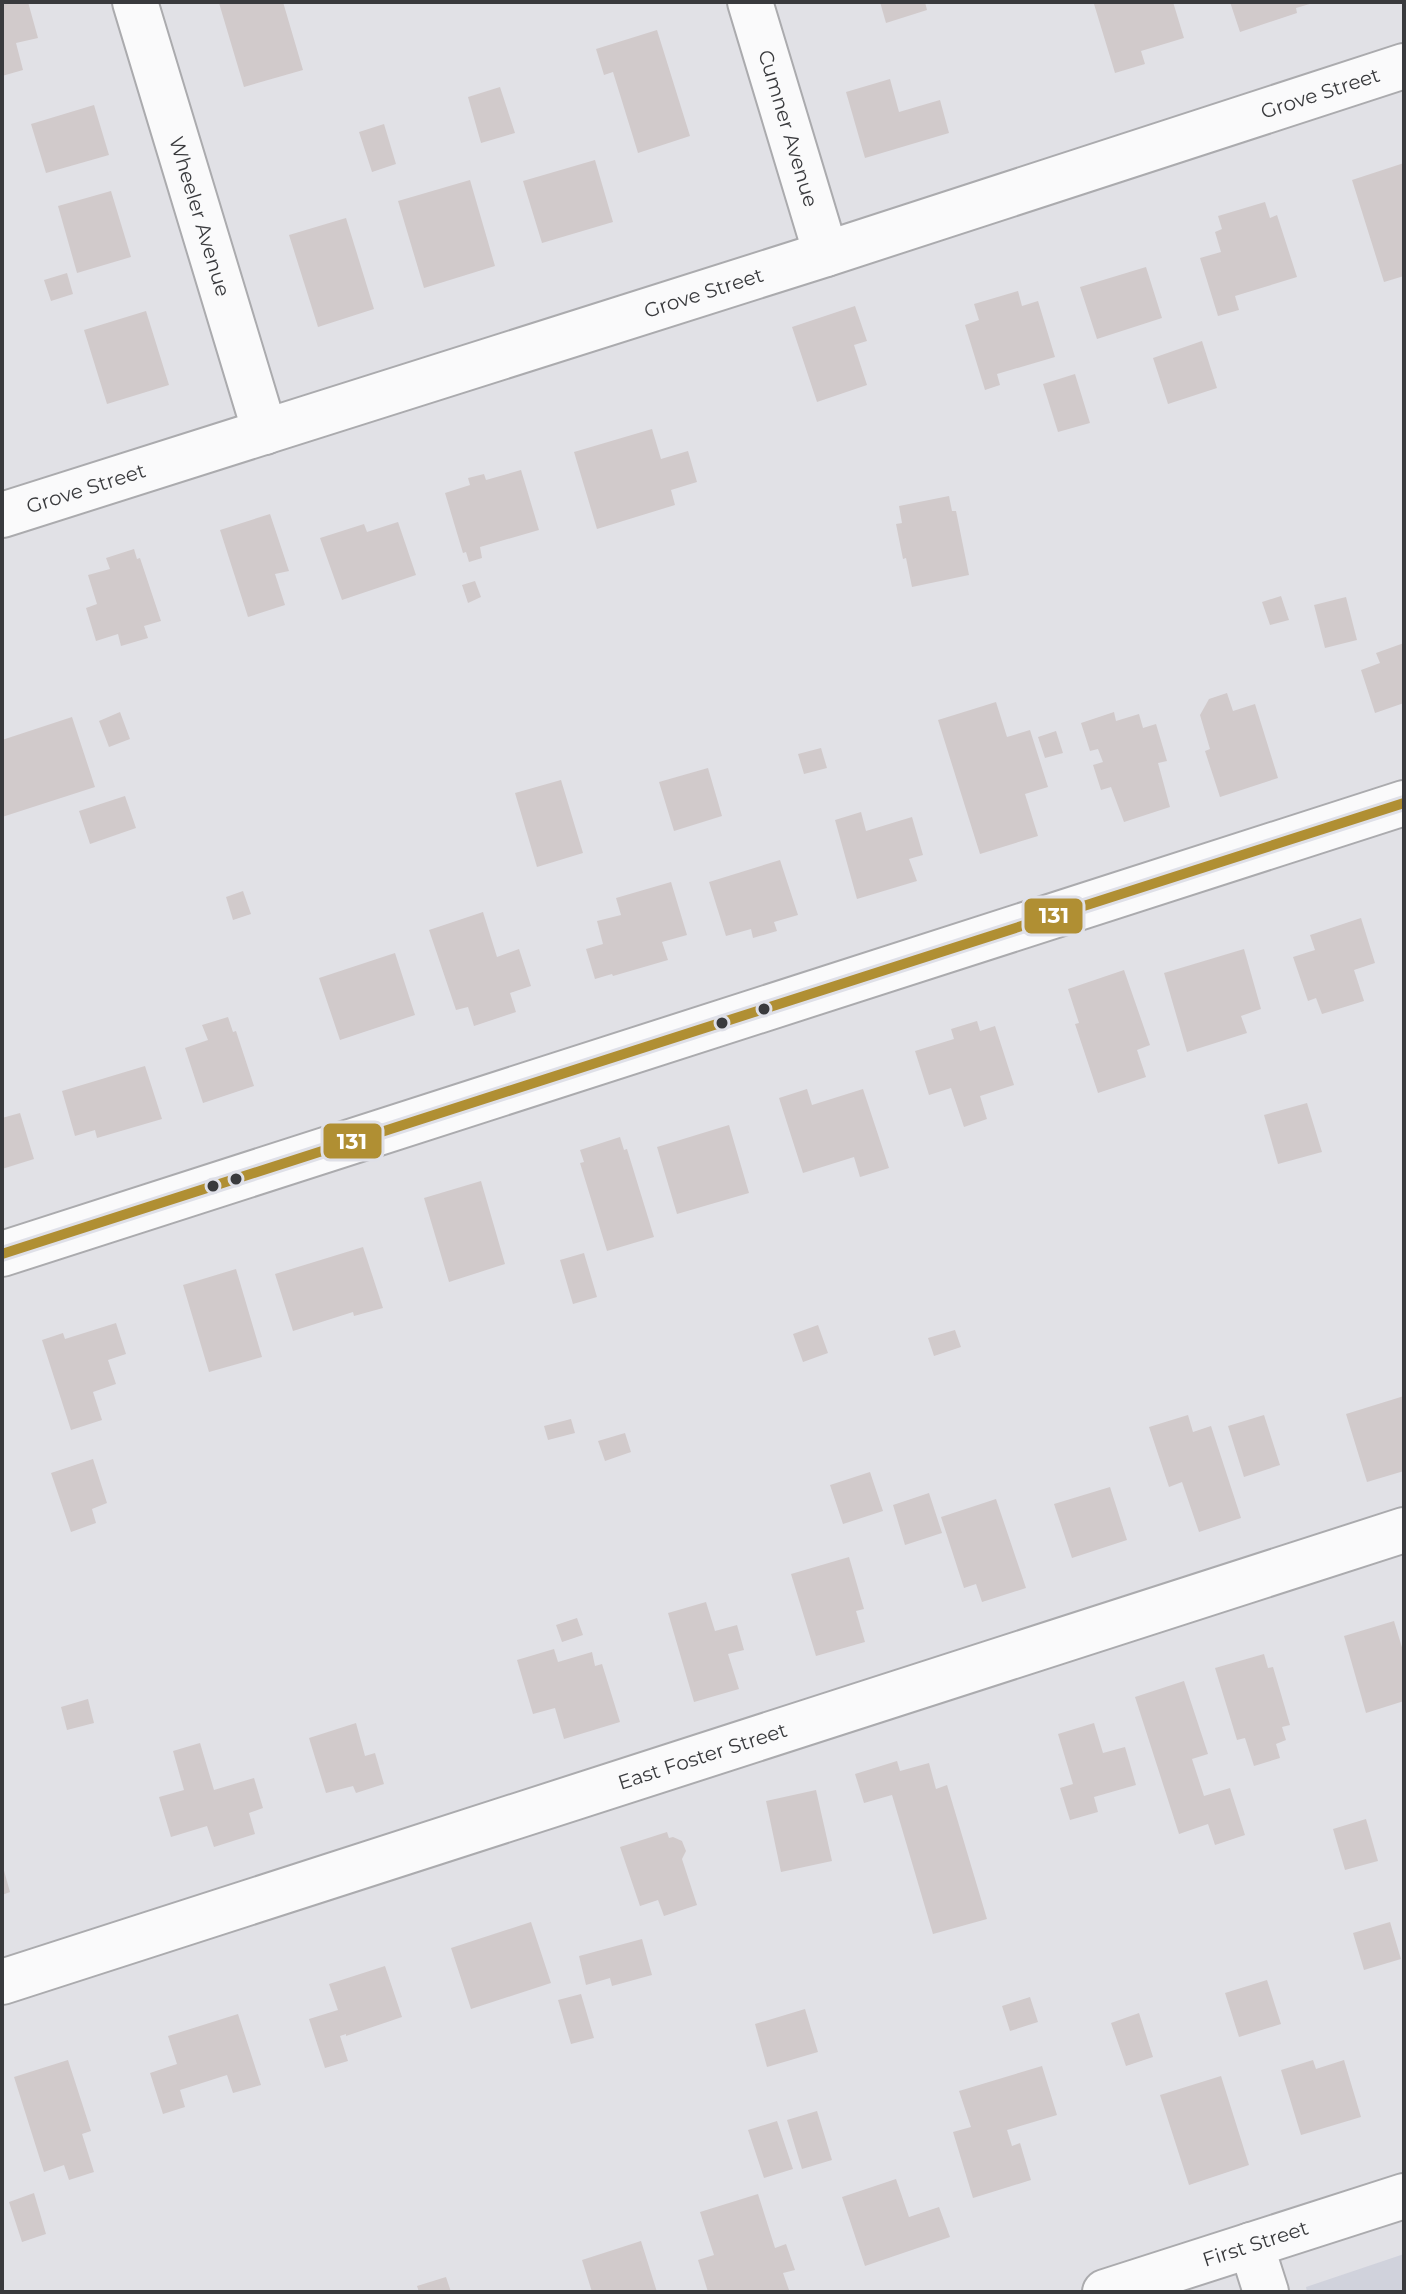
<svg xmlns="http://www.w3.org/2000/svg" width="1406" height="2294" font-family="Montserrat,sans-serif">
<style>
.built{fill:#d0d2dc}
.building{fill:#d1cacb}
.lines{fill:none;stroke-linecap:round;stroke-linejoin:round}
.minor-casing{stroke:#ababae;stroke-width:48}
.minor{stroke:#fafafb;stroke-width:44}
.bus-1-casing{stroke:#dfe0e8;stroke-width:16}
.bus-1{stroke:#b08f33;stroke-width:10}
.bus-dot{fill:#393a3d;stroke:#dfe0e8;stroke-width:3}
.labels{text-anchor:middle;stroke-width:8;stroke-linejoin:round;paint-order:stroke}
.street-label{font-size:20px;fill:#393a3d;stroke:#dfe0e8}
.line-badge{stroke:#dfe0e8;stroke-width:3}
.badge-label{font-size:22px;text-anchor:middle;font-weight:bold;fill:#fff}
</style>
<rect width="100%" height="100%" fill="#e1e1e6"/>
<path class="built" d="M1404,2254V2292H1307L1306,2287Z"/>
<path class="building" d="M2,2H28L38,38L16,43L23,70L2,76Z
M224,2H283L303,70L244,87L219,3Z
M880,2H925L927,10L886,23Z
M1101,2H1173L1184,38L1141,51L1145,64L1115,73L1094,4Z
M1230,2H1313V3L1296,8L1297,13L1240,32Z
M657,30L690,136L638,153L613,72L604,75L596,49Z
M890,79L899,112L940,100L949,133L865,158L846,92Z
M500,87L515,133L481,143L468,97Z
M94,105L109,155L46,173L31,124Z
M384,124L396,164L372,172L359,132Z
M595,160L613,222L542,243L523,181Z
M1404,163V276L1384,282L1352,180Z
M470,180L495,266L424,288L398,201Z
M111,191L131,257L77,273L58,206Z
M1265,202L1270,218L1277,215L1297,277L1235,296L1239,310L1218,316L1200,258L1221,252L1215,232L1222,229L1218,216Z
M346,218L374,309L318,327L289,235Z
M1146,267L1162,318L1097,339L1080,287Z
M67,273L73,294L51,301L44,280Z
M1018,291L1022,306L1038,301L1055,357L997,374L1000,385L985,390L965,325L979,320L974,304Z
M855,306L867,341L854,345L867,385L817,402L792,327Z
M146,311L169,385L107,404L84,330Z
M1202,341L1217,388L1168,404L1153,358Z
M1075,374L1090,423L1058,432L1043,384Z
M652,429L661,459L688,451L697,482L671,490L675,505L597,529L574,452Z
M521,470L539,530L480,547L482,558L469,562L466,552L463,553L445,493L470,485L468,478L484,474L486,480Z
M949,496L952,511H956L969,575L912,587L906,558L903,559L896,524L902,523L899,506Z
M270,514L289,571L275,574L285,605L248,617L220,530Z
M398,522L416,575L342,600L320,538L364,524L367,532Z
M134,549L137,559L140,558L161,621L144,626L148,638L121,646L118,634L96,641L86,608L97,604L88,575L110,569L106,558Z
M475,581L481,597L468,603L462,585Z
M1281,596L1289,620L1270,625L1262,602Z
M1346,597L1357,640L1325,648L1314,605Z
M1404,643V703L1375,713L1361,670L1380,663L1376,653Z
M1227,693L1233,711L1255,704L1278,778L1220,797L1205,751L1210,749L1200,715L1209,699Z
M996,702L1007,737L1030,730L1048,787L1025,794L1038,836L980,854L938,720Z
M120,712L130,739L109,747L99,721Z
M1114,712L1116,721L1139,714L1143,728L1156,724L1167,761L1158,763L1170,807L1124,822L1111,787L1101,790L1093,765L1103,762L1098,749L1090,751L1081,723Z
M72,717L95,787L2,817V740Z
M1056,731L1063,753L1045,758L1038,737Z
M821,748L827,768L804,774L798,754Z
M708,768L722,816L674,831L659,782Z
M561,780L583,853L537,867L515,793Z
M125,796L136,828L90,844L79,811Z
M861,812L866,831L912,817L923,855L909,859L917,881L857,899L835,820Z
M780,860L798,915L774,922L777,931L753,938L751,929L726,936L709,882Z
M671,882L687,935L662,942L668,960L613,976L612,974L595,979L586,949L603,944L597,921L621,915L616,898Z
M243,891L251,914L233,920L226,897Z
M483,912L497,957L519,949L531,986L510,993L516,1012L474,1026L468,1007L456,1010L429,930Z
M1361,918L1375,963L1354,970L1364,1001L1322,1014L1316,998L1308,1001L1293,957L1315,950L1310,935Z
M1244,949L1261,1009L1241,1016L1247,1033L1187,1052L1164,973Z
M395,953L415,1015L340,1040L319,978Z
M1124,970L1150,1045L1137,1050L1146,1077L1098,1093L1075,1024L1079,1023L1068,989Z
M228,1017L233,1032L236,1031L254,1086L203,1103L185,1048L208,1040L202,1025Z
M977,1021L980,1031L995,1026L1014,1085L980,1096L987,1119L964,1127L951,1088L929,1095L915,1051L954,1039L951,1029Z
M145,1066L162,1119L97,1138L95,1130L75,1136L62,1091Z
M807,1089L812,1105L863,1089L889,1168L860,1177L854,1157L803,1173L779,1098Z
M1307,1103L1322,1152L1278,1164L1264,1115Z
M20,1113L34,1159L2,1169V1118Z
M729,1125L749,1193L677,1214L657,1147Z
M620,1137L624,1150L627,1149L654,1237L607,1251L580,1163L584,1162L580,1150Z
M481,1181L505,1264L449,1282L424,1198Z
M363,1247L383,1308L354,1316L353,1312L293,1331L275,1274Z
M584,1253L597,1297L573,1304L560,1260Z
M236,1269L262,1357L209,1372L183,1285Z
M116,1323L126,1354L108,1360L116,1384L93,1392L102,1420L71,1430L42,1340L63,1333L65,1339Z
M818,1325L828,1353L803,1362L793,1334Z
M955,1330L961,1347L934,1356L928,1338Z
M1404,1396V1471L1367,1482L1346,1414Z
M1188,1415L1193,1432L1211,1426L1241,1518L1199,1532L1182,1482L1169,1487L1149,1427Z
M1264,1415L1280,1465L1244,1477L1228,1426Z
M571,1419L575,1433L548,1440L544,1426Z
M625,1433L631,1452L605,1461L598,1441Z
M93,1459L107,1503L92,1509L96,1523L71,1532L51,1473Z
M870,1472L883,1511L843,1524L830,1485Z
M1110,1487L1127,1540L1072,1558L1054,1504Z
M929,1493L942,1533L905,1545L893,1505Z
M996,1499L1026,1588L982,1602L976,1584L964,1588L941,1517Z
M849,1557L864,1609L856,1611L865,1642L816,1656L791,1574Z
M706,1602L715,1631L737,1625L744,1650L728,1654L739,1689L694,1702L668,1613Z
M577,1618L583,1635L562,1642L556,1625Z
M1394,1621L1404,1654V1701L1366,1713L1344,1636Z
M554,1649L558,1662L592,1652L595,1666L602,1664L620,1722L564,1739L555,1708L533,1714L517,1660Z
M1264,1654L1268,1668L1273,1667L1290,1725L1282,1727L1286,1740L1276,1744L1280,1758L1254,1766L1245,1738L1237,1740L1215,1668Z
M1184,1681L1208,1754L1192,1759L1204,1796L1230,1788L1245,1835L1215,1845L1208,1824L1179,1834L1135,1697Z
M88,1699L94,1723L67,1730L61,1707Z
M356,1723L365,1756L375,1753L384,1784L356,1793L353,1786L326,1793L309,1738Z
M1094,1723L1103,1753L1125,1747L1136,1785L1094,1797L1098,1812L1070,1820L1060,1788L1073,1784L1058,1734Z
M200,1743L214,1790L254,1778L263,1808L249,1813L255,1834L214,1847L207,1826L171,1837L159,1797L184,1790L173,1751Z
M897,1761L900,1771L929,1763L936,1789L947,1785L987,1919L933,1934L892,1795L864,1803L855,1774Z
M816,1790L832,1861L781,1872L766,1801Z
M1366,1819L1378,1861L1345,1870L1333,1829Z
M667,1832L669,1838L673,1837L682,1841L686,1851L682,1859L697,1905L664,1916L658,1900L640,1906L620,1847Z
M3,1867L10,1892L2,1895V1868Z
M531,1922L551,1983L471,2009L451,1948Z
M1390,1922L1401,1959L1364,1970L1353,1933Z
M642,1939L652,1975L612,1986L610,1978L586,1985L579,1956Z
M385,1966L402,2017L346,2036V2034L340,2036L348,2061L325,2068L309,2019L338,2010L329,1984Z
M1267,1980L1281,2024L1239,2037L1225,1993Z
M581,1994L594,2038L571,2044L558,2000Z
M1030,1997L1038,2022L1010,2031L1002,2006Z
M805,2009L818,2052L767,2067L755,2024Z
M1139,2013L1153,2057L1126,2066L1111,2023Z
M238,2014L261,2085L233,2093L227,2075L180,2090L185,2107L163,2114L150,2073L177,2064L168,2036Z
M68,2060L91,2131L82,2134L94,2172L69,2180L64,2165L44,2172L14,2077Z
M1313,2060L1316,2069L1344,2060L1361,2117L1301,2135L1281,2070Z
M1042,2066L1057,2115L1007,2130L1012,2146L1020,2143L1031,2180L973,2198L953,2132L971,2127L959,2091Z
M1221,2076L1249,2165L1189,2185L1160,2095Z
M817,2111L832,2160L802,2169L787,2120Z
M777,2121L793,2169L764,2178L748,2130Z
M896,2179L909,2217L939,2207L950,2237L865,2266L842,2197Z
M34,2193L46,2234L22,2242L9,2202Z
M758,2194L775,2248L786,2244L795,2270L783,2273L789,2290L708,2292L698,2260L714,2255L700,2212Z
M641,2241L657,2292H592L582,2260Z
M446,2277L451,2292H419L417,2286Z"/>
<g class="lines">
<g class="minor-casing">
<g id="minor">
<path id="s1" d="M135,2L265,432"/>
<path id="s2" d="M750,2L826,254"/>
<path id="s3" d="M2,515L826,254L1404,66"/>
<path d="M2,1254L1404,803"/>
<path id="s4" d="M2,1982L1404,1530"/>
<path d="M1251,2245L1266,2292"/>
<path id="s5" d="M1105,2292L1404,2196"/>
</g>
</g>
<use href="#minor" class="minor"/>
<g class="bus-1-casing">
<path id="bus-1" d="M2,1254L1404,803"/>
</g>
<use href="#bus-1" class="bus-1"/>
</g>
<g class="bus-dot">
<circle cx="764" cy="1009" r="7"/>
<circle cx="722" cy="1023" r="7"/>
<circle cx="236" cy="1179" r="7"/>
<circle cx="213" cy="1186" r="7"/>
</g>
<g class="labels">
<g class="street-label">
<text dy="7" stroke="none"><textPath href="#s3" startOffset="1384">Grove Street</textPath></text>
<text dy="7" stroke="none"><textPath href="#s2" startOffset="132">Cumner Avenue</textPath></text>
<text dy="7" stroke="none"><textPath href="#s1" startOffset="224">Wheeler Avenue</textPath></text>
<text dy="7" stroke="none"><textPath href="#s3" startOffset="736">Grove Street</textPath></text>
<text dy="7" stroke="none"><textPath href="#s3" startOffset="88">Grove Street</textPath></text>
<text dy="7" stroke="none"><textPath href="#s4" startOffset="736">East Foster Street</textPath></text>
<text dy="7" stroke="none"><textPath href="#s5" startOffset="158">First Street</textPath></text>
</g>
</g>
<g class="line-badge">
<rect x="1023" y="897" width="61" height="38" rx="8" fill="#b08f33"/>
<rect x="322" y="1122" width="61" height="38" rx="8" fill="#b08f33"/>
</g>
<g class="badge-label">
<text x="1054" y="923">131</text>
<text x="352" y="1149">131</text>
</g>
<rect width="1406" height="2294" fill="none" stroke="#393a3d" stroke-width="8"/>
</svg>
